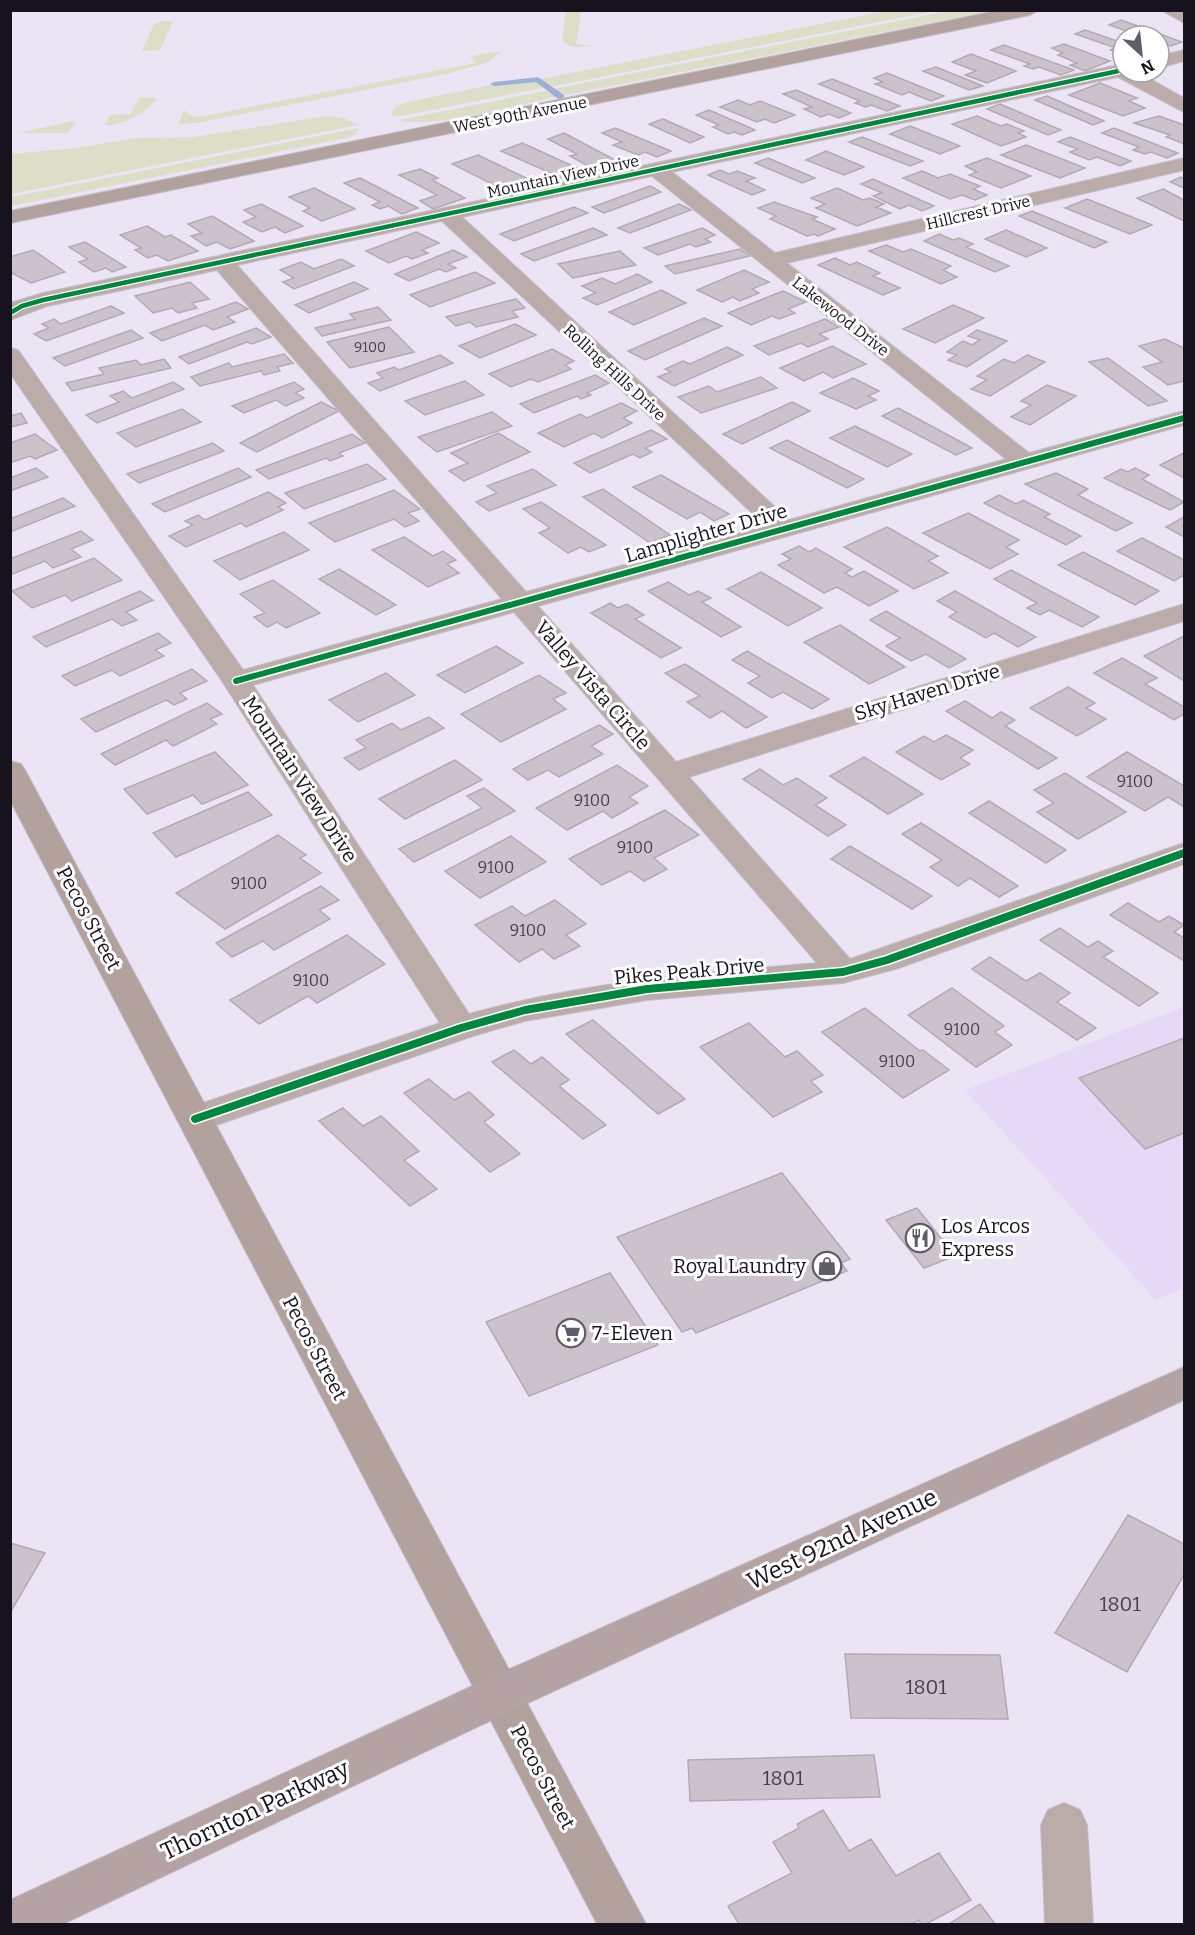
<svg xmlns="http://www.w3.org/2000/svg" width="1195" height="1935" font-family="Bitter,serif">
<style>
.built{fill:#e4daf7}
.green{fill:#dcdec7}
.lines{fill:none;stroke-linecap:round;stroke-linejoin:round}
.stream{fill:#9eb0d8;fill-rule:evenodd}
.building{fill:#ccc2cc;stroke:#b2aab4;stroke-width:1.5}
.street-casing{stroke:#c5c0cd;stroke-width:2}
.secondary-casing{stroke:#c5c0cd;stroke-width:2}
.primary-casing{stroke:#c5c0cd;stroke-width:2}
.street{fill:#bbacaa;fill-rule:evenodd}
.secondary{fill:#b3a19e;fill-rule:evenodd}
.primary{fill:#b5a3a3;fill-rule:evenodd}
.cycleway-far2-casing{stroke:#fff;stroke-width:7}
.cycleway-far1-casing{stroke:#fff;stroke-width:9}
.cycleway-casing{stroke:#fff;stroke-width:11}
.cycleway-far2{stroke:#00873e;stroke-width:4.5}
.cycleway-far1{stroke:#00873e;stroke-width:6}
.cycleway{stroke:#00873e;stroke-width:8}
.labels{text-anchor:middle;stroke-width:6;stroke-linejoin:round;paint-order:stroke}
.far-number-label{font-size:14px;fill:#443f4a}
.far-street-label{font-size:16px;fill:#17131e;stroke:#fff}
.number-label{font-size:16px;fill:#443f4a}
.street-label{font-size:20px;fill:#17131e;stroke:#fff}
.poi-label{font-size:20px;fill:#17131e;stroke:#fff;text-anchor:start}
.near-number-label{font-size:20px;fill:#443f4a}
.near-street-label{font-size:24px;fill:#17131e;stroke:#fff}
</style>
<rect width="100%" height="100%" fill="#eae4f5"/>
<path class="built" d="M1184,1007V1288L1156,1300L965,1090Z"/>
<path class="green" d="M892,10L935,11L550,87L540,79Z
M566,11H581L576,44L596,46L571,47L562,40Z
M948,11H990L561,96L553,89Z
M162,21H173L160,50L142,51L154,24Z
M502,51L488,62L447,74L196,123L178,124L184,110L193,117L203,116L476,63L470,56Z
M537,80L547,87L412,114L394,117L391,113L396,106L408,102L491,85Z
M550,90L559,96C522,104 430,130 399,120Z
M140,97L157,98C147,112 123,126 105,125L110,115L130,114Z
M327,116L344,118L358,125L11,194V154L76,148L136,138L193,137Z
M76,122L68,133H18L72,121Z
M359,128L356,134L347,138L11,206V197Z"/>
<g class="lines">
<path class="stream" d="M538,77L564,95V99H558L536,82L494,86L490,84L494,82Z"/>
</g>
<path class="building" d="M1121,20L1182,42L1171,46L1159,42V36H1141L1109,25Z
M1085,30L1123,43V52L1110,50L1116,48L1075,34Z
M1064,44L1110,61L1085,71L1070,65L1077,63L1058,55L1063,53L1052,48Z
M1004,45L1074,70L1061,75L1039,67L1033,69L1024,66L1030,64L991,50Z
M971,54L1016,71L987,83L965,75L976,71L952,62Z
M936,67L983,86L969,90L923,71Z
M887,73L944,96L931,101L909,92L902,95L875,84L883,82L874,78Z
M832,79L900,106L887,111L871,105L866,107L855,103L860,101L819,84Z
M1100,83L1137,98L1129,101L1145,108L1123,116L1069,95Z
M796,90L851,113L839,118L829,114L821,117L804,109L812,107L783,94Z
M1047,96L1104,121L1093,125L1035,100Z
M738,100L750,105L760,101L795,115L774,123L765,119L757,122L720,107Z
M1000,104L1061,130L1048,135L987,109Z
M709,110L755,130L742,135L734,132L728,134L713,127L719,125L696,115Z
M977,116L1001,126L1007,124L1024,131L1018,133L1026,137L1001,146L952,124Z
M1159,116L1184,125V144L1166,137L1170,135L1134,123Z
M663,119L704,137L690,143L649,124Z
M910,126L960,146L940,154L890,134Z
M615,128L671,151L657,157L645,152L638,155L613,145L622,142L602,133Z
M1114,128L1178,153L1167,158L1151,152L1145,154L1133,150L1139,147L1102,133Z
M564,133L621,163L597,171L570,156L577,154L548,139Z
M862,137L923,161L910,166L849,142Z
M1070,137L1131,161L1120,166L1097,157L1089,160L1070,152L1078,149L1058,142Z
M522,143L584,171L564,179L501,151Z
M1026,145L1085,168L1060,178L1001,155Z
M826,151L864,167L844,175L806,160Z
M478,155L532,181L506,191L452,164Z
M768,158L815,178L802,183L755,163Z
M987,158L1031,176L1001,188L969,175L977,172L965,166Z
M420,169L438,178L432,180L465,198L433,209L420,201L437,195L399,175Z
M720,170L729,174L737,171L755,178L746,181L765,190L752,195L708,175Z
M922,171L938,178L950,174L980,186L973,189L987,195L975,200L962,195L950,199L903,178Z
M1181,177L1184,179V188L1170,182Z
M360,178L418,208L402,214L388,206L380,209L372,205L380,202L344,183Z
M873,179L934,206L922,211L909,205L900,209L873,196L882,193L861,184Z
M650,186L661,192L604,213L592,207Z
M314,188L355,209L322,221L303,211L310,208L289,197Z
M837,188L863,200L870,198L884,204L876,207L891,213L857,226L816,208L825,204L811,198Z
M1163,189L1184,200V221L1137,198Z
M1087,199L1152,225L1130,234L1065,208Z
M774,202L817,217L812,219L835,229L818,236L814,234L807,236L770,219L776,216L758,208Z
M261,204L303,226L285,233L275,227L262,232L243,222L256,217L244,210Z
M679,204L691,210L630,233L618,228Z
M574,207L588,213L514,241L500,234Z
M1032,211L1107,242L1094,248L1019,216Z
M212,216L254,241L230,249L217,242L206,246L191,236L202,233L188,224Z
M147,226L165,237L171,235L198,251L168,261L157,255L148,258L135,250L141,248L120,235Z
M593,228L607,235L534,261L521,254Z
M702,228L715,235L705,239L711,242L696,247L690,244L658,255L644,248Z
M1006,230L1047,248L1026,257L985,239Z
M416,232L439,243L422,250L428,253L412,259L406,256L389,263L366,251Z
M939,234L953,240L959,238L973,244L966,247L1009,266L995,272L924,241Z
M85,242L126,267L112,272L106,268L94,272L79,262L88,259L69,247Z
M886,245L903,252L911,249L951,266L943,270L957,277L941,284L869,251Z
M740,249L750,256L675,274L665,266Z
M33,250L65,272L31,283L10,272V257Z
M453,250L467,257L448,264L456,268L446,272L439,269L409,281L395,274Z
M620,251L636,265L573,278L558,264Z
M835,258L850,265L857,262L880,273L873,276L900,288L883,295L818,265Z
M341,259L354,266L294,289L283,282L294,278L280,270L301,262L314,269Z
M744,270L769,282L752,289L759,293L740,301L733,297L722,302L697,290Z
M475,272L495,283L430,307L410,295Z
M637,274L652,282L597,305L583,298L596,293L582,286L602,278L615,284Z
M190,282L209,299L192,303L197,308L178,313L172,308L153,313L135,296Z
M354,282L368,289L309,313L295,305Z
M661,290L686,303L634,325L609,312Z
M783,291L806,302L788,309L795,313L779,319L772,316L751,325L728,313Z
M516,299L525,308L512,311L518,317L476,327L470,322L456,326L446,317Z
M236,302L248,309L227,317L235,322L213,330L205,325L162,341L150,333Z
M953,305L984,318L935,343L903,329Z
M111,306L124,313L46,341L34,334L49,328L42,324L54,319L61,324Z
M378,307L391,320L322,336L315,328L355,319L350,314Z
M704,318L722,326L645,360L628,351Z
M825,319L839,327L819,334L828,339L808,347L801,343L769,355L754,346Z
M515,324L536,335L480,358L459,346Z
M389,327L414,352L350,368L327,342Z
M256,328L271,337L252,344L247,342L189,364L179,357Z
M131,330L143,338L65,366L53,358Z
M977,330L1007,341L967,367L948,360L957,355L947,352L963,341L972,345L980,340L968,336Z
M1165,339L1184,348V381L1168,385L1143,367L1162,362L1139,346Z
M832,346L866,364L833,378L823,372L804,381L780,368Z
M727,347L743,355L674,386L658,377L671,372L665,369L683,361L690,364Z
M552,349L574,361L565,365L571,369L538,382L531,379L511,387L489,374Z
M284,354L293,363L277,367L280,371L264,375L261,371L200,386L191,377L229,363L232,367Z
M440,355L453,363L380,391L368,383L383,378L377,373L394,367L399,370Z
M1027,355L1045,362L990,396L971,389L987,380L977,376L1004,359L1014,363Z
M1108,358L1167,401L1148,406L1089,362Z
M164,359L171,368L72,391L66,383L104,374L99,368L136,360L141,365Z
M595,375L609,383L587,393L591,395L581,399L577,396L534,413L520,404Z
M761,377L777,388L701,413L678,397L709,386L717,392Z
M853,378L879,391L868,396L876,400L856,409L820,393Z
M465,381L484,395L425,415L405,401Z
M173,382L184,389L97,423L86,415L119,402L110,396L123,391L132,398Z
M294,382L304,389L295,393L304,398L286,406L276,400L244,413L232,406Z
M1047,385L1076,396L1030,425L1011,417L1031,405L1021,401Z
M321,402L339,411L257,452L240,443Z
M792,402L810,411L742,444L723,434Z
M621,403L637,411L623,418L632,423L602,438L594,433L564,447L538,433L580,414L587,418Z
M898,408L972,448L956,455L882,416Z
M182,409L201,422L136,447L117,433Z
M492,412L512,426L437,452L418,437Z
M21,413L27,423L10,427V416Z
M855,426L912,454L887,467L830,438Z
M651,430L667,439L645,448L652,452L640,458L633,454L590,473L574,463Z
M498,433L530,452L464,481L449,471L468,463L451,453Z
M35,434L57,450L35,459L30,456L10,463V443Z
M352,434L365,443L339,453L343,456L330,461L326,458L269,479L256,470Z
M787,440L864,479L847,488L770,448Z
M213,443L224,451L139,483L127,474Z
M1184,453V478L1160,465Z
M367,464L386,479L304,509L285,493Z
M36,468L48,477L10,491V478Z
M238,468L251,477L165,512L152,504Z
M1135,468L1149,475L1142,479L1184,502L1170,510L1104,478L1121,469L1128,472Z
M533,469L556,485L489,511L476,502L497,493L487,486Z
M1056,473L1088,489L1078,495L1132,523L1116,531L1025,484Z
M661,475L729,514L714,521L700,512L687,519L633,487Z
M603,489L670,535L650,543L583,497Z
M394,490L420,509L408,513L419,521L405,527L394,519L335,542L309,523Z
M268,492L286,503L278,507L283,510L246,527L241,523L186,547L169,536L193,525L185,521L198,515L205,520Z
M999,495L1016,504L1023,500L1050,514L1044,517L1081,536L1066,545L984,503Z
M63,498L75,506L10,532V519Z
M541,502L606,545L589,552L581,547L568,553L539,533L550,528L523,509Z
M968,513L1019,540L1006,547L1018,554L990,569L923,533Z
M1184,517V537L1166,527Z
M887,527L938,556L928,561L948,573L914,589L844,547Z
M81,531L93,540L71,549L81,557L53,568L45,561L10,575V559Z
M284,532L309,550L240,580L214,561Z
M404,537L433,556L443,551L456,560L447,564L459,573L428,587L372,550Z
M1142,538L1184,560V575L1174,581L1117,551Z
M799,546L809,552L816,548L852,569L845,573L852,577L864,571L898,591L869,606L837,587L824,593L778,565L791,559L782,554Z
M1083,552L1159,591L1135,605L1058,565Z
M94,558L122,580L72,601L65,595L32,608L12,591Z
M339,569L396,605L376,615L319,579Z
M1011,570L1099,617L1082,627L1049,610L1040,615L1027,608L1037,603L994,579Z
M761,572L822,608L788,626L727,589Z
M273,580L320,613L286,628L277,622L267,627L254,617L265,613L240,594Z
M668,582L689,595L698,591L711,598L702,602L741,627L721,637L648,591Z
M140,591L153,600L126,612L137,620L122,626L112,619L46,647L33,637Z
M955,591L1036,637L1018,647L994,633L986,638L949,617L957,612L937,601Z
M610,603L618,608L627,604L644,615L635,619L681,648L661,658L591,613Z
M886,611L966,659L949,668L926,654L911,661L886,646L900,638L870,620Z
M840,625L905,667L869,684L804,642Z
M158,633L171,643L155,650L164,656L120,676L112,670L75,686L62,676Z
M1184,636V681L1144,656Z
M496,646L523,663L465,693L437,675Z
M747,651L829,699L812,709L783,692L772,698L748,683L760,676L732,660Z
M1122,658L1157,678L1145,684L1184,707V714L1174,720L1094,673Z
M685,664L767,717L746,728L722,711L710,718L687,702L700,696L665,673Z
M192,669L207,681L180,693L187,699L174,705L166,700L96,732L81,719Z
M386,673L415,695L358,722L329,700Z
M539,675L566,693L553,699L566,709L501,742L461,714Z
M1068,687L1095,703L1086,708L1106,719L1077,736L1030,708Z
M965,701L992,718L1001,712L1015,720L1005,726L1057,758L1038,769L946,711Z
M207,703L222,714L210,719L217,724L173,746L166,740L115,765L101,754Z
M429,717L444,728L359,770L344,758L366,748L356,740L392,723L401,730Z
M599,725L613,734L591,746L603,754L559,777L548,770L528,780L513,769Z
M946,735L973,750L960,758L970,764L941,780L896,752L924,736L934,742Z
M215,752L248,785L202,804L193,795L147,814L124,789Z
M1127,752L1184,786V807L1168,797L1145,811L1087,777Z
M864,757L923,794L888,814L830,776Z
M455,760L482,780L405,819L379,799Z
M617,765L648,786L629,797L638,803L612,818L603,811L567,830L536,808Z
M760,769L783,785L797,778L827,798L815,805L846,825L828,836L743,779Z
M1065,773L1126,812L1078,839L1037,812L1054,803L1034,790Z
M484,788L515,811L414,862L399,849L482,808L467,796Z
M248,792L272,815L176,857L153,833Z
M989,801L1066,850L1046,863L969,813Z
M665,810L699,835L654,858L667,869L644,881L630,871L602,885L569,859Z
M921,823L1018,886L999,897L970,878L958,886L930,867L942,860L902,834Z
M278,835L306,855L300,858L321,873L225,929L176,893Z
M511,836L546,862L480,898L445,871Z
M850,846L932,896L912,909L831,859Z
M321,886L339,900L319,910L330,919L274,950L263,941L232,957L216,943Z
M555,900L586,924L566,935L580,946L554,959L542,949L519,962L475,925L512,906L525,916Z
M1128,903L1159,922L1169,916L1184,925L1174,932L1184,938V961L1110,915Z
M1060,928L1088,947L1098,941L1113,951L1103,957L1158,993L1139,1006L1040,940Z
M347,935L385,964L317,1003L308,996L259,1024L230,1000Z
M990,957L1026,981L1040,973L1070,993L1057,1002L1096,1028L1077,1040L972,969Z
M952,988L1004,1026L995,1032L1012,1045L976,1067L908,1015Z
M865,1008L920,1051L923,1050L949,1070L903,1098L822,1032Z
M593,1020L685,1099L658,1114L566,1034Z
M749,1023L785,1057L797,1051L823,1075L811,1081L822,1092L773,1117L700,1047Z
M1184,1038V1133L1145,1149L1079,1078Z
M514,1050L531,1064L542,1057L569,1080L559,1086L606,1125L583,1139L492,1062Z
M429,1079L454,1100L469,1092L494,1115L484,1122L520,1154L490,1172L404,1093Z
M343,1108L363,1126L381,1116L419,1151L404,1160L437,1189L410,1206L319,1121Z
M782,1173L850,1259L841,1263L847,1271L696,1333L692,1328L682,1332L617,1237Z
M917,1208L955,1256L924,1268L886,1220Z
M610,1273L658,1345L529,1396L486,1322Z
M1128,1515L1184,1544V1575L1127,1672L1055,1633Z
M10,1543L45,1553L10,1613Z
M845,1654L1000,1655L1008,1719L851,1718Z
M874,1755L880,1797L690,1801L688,1760Z
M823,1810L849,1851L871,1839L896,1876L939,1853L971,1900L926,1924H921L919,1920L911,1924H739L728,1906L792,1873L773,1842L799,1828L797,1824Z
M980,1904L995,1924H949Z"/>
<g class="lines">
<g class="street-casing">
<path id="street" d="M1161,10H1184V23Z
M1184,50V61L1159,68V56Z
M1123,64V72H1138L1184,98V112L1118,77L672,172L775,253L1184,158V170L787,263L1029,453L1184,411V425L538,606L676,762L1184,604V621L689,777L850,959L1184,843V864L899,968L843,983L647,1000L525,1021L473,1036L208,1128L195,1132L182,1128L177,1119L182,1110L440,1023L222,681L10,373V348L18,350L243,670L502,599L217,270L47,306L10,320V303L43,293ZM652,176L1006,459L789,520L462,217ZM442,221L766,526L526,592L237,265ZM514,612L817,963C699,973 583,982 469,1014L253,685Z
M1064,1803L1080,1810L1087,1825L1093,1924H1045L1041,1825L1048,1810Z"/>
</g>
<g class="secondary-casing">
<path id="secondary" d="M1001,10H1039L1030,15L10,223V211Z
M10,761L21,764L25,770L646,1924H597L10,800Z"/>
</g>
<g class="primary-casing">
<path id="primary" d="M1184,1367V1400L515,1709L63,1924H10V1900L483,1681Z"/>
</g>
<use href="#street" class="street"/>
<use href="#secondary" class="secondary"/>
<use href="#primary" class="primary"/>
<g class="cycleway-far2-casing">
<path id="cycleway-far2" d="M10,313L22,306L43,300L1123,70"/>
</g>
<g class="cycleway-far1-casing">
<path id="cycleway-far1" d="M236,681L1184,418"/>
</g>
<g class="cycleway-casing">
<path id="cycleway" d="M195,1119L461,1028L525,1010L647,989L843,972L887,960L1184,853"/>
</g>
<use href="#cycleway-far2" class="cycleway-far2"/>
<use href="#cycleway-far1" class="cycleway-far1"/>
<use href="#cycleway" class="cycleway"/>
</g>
<defs>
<g id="restaurant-ring" transform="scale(1.5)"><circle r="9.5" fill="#fff" stroke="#615c69" stroke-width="1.5"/><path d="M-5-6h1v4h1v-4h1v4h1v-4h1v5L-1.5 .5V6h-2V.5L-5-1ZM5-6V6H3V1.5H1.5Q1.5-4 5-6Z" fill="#615c69"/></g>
<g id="shop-ring" transform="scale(1.5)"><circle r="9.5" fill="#fff" stroke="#615c69" stroke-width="1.5"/><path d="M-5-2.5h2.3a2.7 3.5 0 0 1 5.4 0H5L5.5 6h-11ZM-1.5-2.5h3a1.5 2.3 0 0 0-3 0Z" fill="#615c69"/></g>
<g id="supermarket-ring" transform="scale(1.5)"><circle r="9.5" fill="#fff" stroke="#615c69" stroke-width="1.5"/><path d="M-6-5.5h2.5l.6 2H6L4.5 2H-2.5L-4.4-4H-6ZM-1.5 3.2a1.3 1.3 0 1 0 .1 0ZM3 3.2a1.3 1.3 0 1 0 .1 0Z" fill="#615c69"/></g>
</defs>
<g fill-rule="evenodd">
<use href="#restaurant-ring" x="920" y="1238"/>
<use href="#shop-ring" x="827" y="1266"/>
<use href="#supermarket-ring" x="571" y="1333"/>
</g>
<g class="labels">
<g class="far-number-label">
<text x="370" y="352">9100</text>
</g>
<g class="far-street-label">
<text transform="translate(520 114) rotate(-11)" y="6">West 90th Avenue</text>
<text transform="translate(563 176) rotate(-12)" y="6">Mountain View Drive</text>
<text transform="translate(978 212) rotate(-13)" y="6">Hillcrest Drive</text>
<text transform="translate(841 316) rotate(38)" y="6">Lakewood Drive</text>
<text transform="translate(615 372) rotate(43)" y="6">Rolling Hills Drive</text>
</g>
<g class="number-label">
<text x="1135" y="787">9100</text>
<text x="592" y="806">9100</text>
<text x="635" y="853">9100</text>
<text x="496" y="873">9100</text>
<text x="249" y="889">9100</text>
<text x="528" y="936">9100</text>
<text x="311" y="986">9100</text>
<text x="962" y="1035">9100</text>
<text x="897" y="1067">9100</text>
</g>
<g class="street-label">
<text transform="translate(706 533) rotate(-16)" y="7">Lamplighter Drive</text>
<text transform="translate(593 685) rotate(49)" y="7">Valley Vista Circle</text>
<text transform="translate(927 692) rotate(-17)" y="7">Sky Haven Drive</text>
<text transform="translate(300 779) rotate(57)" y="7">Mountain View Drive</text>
<text transform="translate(89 918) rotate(62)" y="7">Pecos Street</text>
<text transform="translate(689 971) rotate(-5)" y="7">Pikes Peak Drive</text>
<text transform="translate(315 1348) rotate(62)" y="7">Pecos Street</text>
<text transform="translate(543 1777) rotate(62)" y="7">Pecos Street</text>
</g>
<g class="poi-label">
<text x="941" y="1233">Los Arcos<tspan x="941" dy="23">Express</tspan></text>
<text x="806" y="1273" text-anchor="end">Royal Laundry</text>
<text x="592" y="1340">7-Eleven</text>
</g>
<g class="near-number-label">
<text x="1120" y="1611">1801</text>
<text x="926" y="1694">1801</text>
<text x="783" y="1785">1801</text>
</g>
<g class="near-street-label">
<text transform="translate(842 1539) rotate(-25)" y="8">West 92nd Avenue</text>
<text transform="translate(255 1810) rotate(-25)" y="8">Thornton Parkway</text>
</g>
</g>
<rect width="1195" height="1935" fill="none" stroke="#17131e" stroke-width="24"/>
<g transform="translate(1141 54) rotate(153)"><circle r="28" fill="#ffffff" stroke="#a2a1a5" stroke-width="1.5"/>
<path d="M0-4.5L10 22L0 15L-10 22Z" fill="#615c69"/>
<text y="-9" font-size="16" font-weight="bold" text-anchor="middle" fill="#17131e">N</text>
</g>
</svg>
